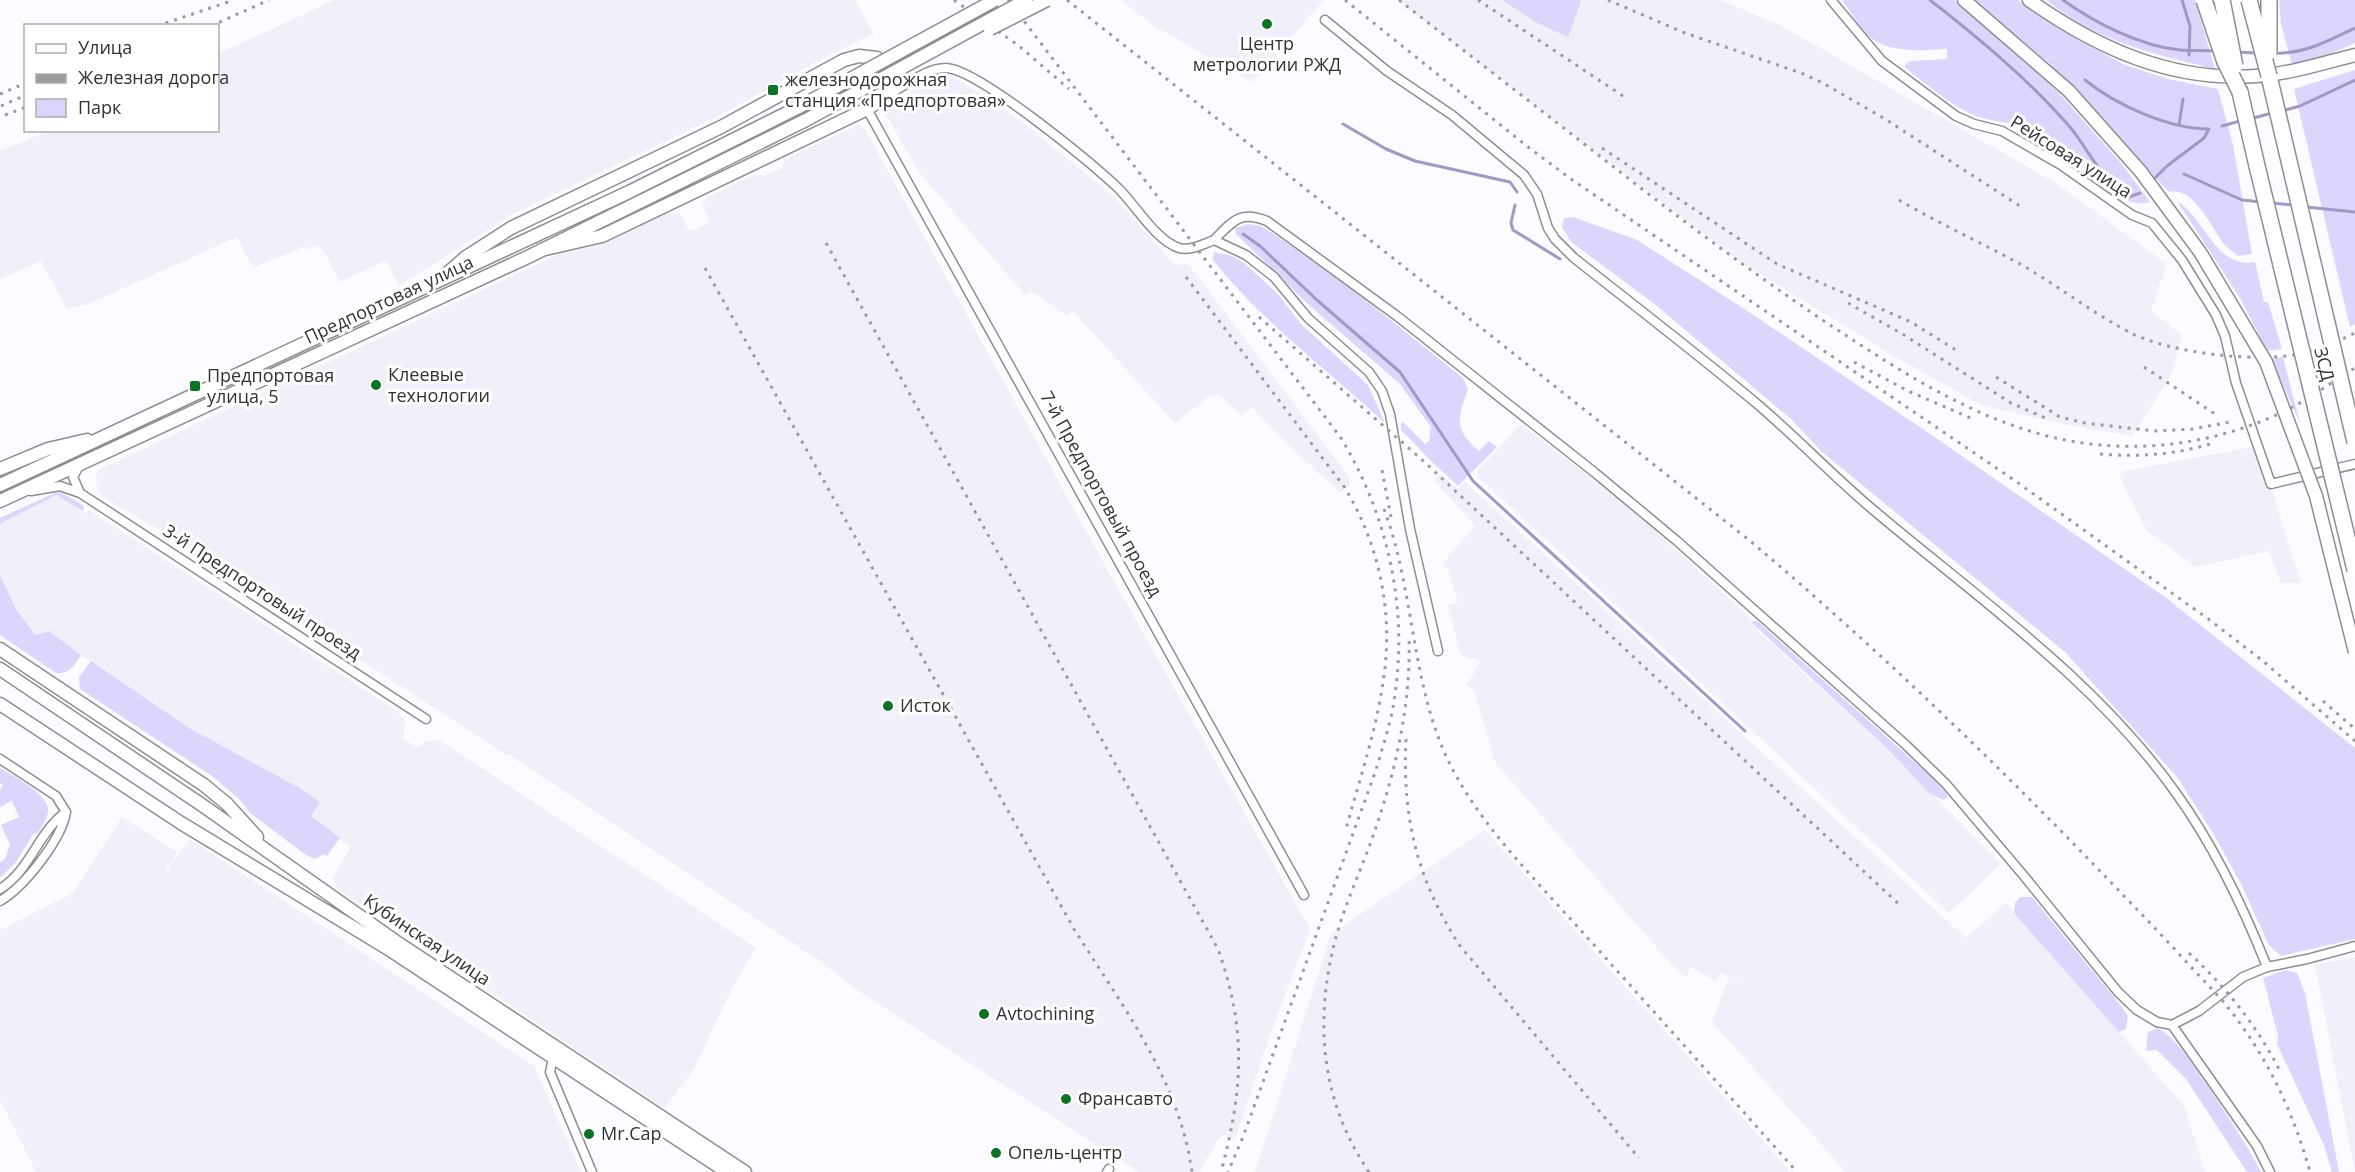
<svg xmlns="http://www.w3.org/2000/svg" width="2355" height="1172" font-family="'Open Sans',sans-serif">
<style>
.built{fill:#f1effa}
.green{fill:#ddd5fc}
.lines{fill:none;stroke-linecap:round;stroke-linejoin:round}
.stream{stroke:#a297c6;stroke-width:3}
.street-casing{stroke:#8e8d90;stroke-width:11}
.secondary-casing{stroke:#8e8d90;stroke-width:15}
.highway-casing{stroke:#8e8d90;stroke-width:18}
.street{stroke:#fff;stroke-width:8}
.secondary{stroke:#fff;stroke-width:12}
.highway{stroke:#fff;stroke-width:15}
.rail{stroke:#9c9b9e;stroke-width:3;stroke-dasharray:3 6;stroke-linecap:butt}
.secondary-bridge-casing{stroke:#8e8d90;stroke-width:15;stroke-linecap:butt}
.highway-bridge-casing{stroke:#8e8d90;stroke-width:18;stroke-linecap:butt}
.secondary-bridge{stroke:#fff;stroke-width:12}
.highway-bridge{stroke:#fff;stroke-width:15}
.poi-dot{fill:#0d7324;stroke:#fff;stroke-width:2}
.labels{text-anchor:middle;stroke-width:6;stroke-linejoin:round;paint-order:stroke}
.poi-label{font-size:18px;fill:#323133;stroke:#fff;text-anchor:start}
.street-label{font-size:18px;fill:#323133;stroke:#fff}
</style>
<rect width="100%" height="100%" fill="#fcfbff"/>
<path class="built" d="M334,0H855L874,34L835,52L720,115L511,215L399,286L386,260L340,282L324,251L316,246L307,250L306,246L253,268L237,237L86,305L67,309L41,261L0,279V151L48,131L218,130V55L220,53Z
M1121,0H1324L1252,82L1151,24Z
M1397,0H1720L1780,25L2054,182L2167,264L2151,311L2182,335L2172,373L2132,436L2063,424L1983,406L1902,361L1739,261Z
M950,75L994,102L1031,129L1113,196L1174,264L1189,265L1350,478L1349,486L1340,492L1298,454L1252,407L1242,416L1219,394L1209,396L1175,423L1073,311L1067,316L1033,292L1025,295L919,172L885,113L918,87L939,76Z
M860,124L866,131L1093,544L1310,929L1268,1040L1235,1139L1224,1135L1218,1140L1199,1172H1140L1118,1159L857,990L817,959L510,755L508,756L169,535L111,502L98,492L95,476L100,469L557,255L600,245L664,214H680L690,232L710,222L702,205L708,197L754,175H764L782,168L785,159Z
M1521,424L1629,507L1745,613L1758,631L1892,753L2001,864L1949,913L1478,477L1477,471Z
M2258,446L2301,583H2281L2269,551L2196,567L2147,531L2119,476L2124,471Z
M1440,474L1458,489L1465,482L1966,938L2006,903L2184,1106L2205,1172H1846L1712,1022L1729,977L1748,984L1721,973L1716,981L1690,967L1687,978L1671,964L1495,762L1474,690L1466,685L1481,662L1474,657L1470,659L1460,653L1448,605L1458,602L1448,570L1443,563L1475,526L1434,480Z
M54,496H61L86,514L89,510L398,712L405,720L403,738L410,743L418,748L426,741L439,740L756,948L731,990L693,1071L664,1108L338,890L333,878L350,847L310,816L320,802L298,787L189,728L58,639L56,635H36L33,632L16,609L0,575V524Z
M122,817L177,852L166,870L168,873L169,867L190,839L534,1066L581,1172H36L0,1100V930L73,893Z
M1485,830L1791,1172H1255L1331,934Z
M2355,957V1172L2315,965Z"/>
<path class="green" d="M1502,0H1580L1581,2L1568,37L1539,24Z
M1842,0H1954L1997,34L2060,94L2121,163L2150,202C2120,213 2083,161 2061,146C2055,141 2049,135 2043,132C2028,124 1995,123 1976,116C1951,106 1929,86 1908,70L1904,66L1910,61L1947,59V49C1924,50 1889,54 1870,37C1859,28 1851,12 1842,0Z
M1973,0H2018L2080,41L2125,65L2168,79L2218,89L2233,145L2252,254L2238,256C2234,252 2228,248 2224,244C2212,228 2193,185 2169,192L2049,63Z
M2046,0H2195L2215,69C2169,58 2122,47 2081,24C2068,17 2057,8 2046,0Z
M2279,0H2355V43L2316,60L2292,65L2281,24Z
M2355,70V324L2350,327L2294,89Z
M2177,201C2207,220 2215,269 2255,262L2264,302H2268L2282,349L2267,351L2240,298Z
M1573,217L1637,240L1743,308L1933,436L2165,597L2355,748V939L2281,956L2269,945L2241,884L2213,833L2177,777L2065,652L1821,451L1791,419L1657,306L1571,242L1562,227L1564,218Z
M1249,224L1261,226L1272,233L1328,270L1463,378L1468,389C1458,418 1453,430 1479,451L1489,441L1497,447L1458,486L1432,462L1401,430V424L1403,422L1425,444L1429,441L1431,427L1400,384L1310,306L1236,234L1235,228Z
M1214,252L1232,256L1244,263L1278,294L1301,324L1368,385L1385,423C1327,369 1262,322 1213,260Z
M2283,357L2300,423L2271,359Z
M57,492L64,494L84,506L83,511L56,495L0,524V518Z
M0,575L16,609L33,632L36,635L49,631L81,655C75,664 70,675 56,673L0,635Z
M1757,621L1928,774L1945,792L1948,797L1943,800L1929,793L1892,753L1751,622Z
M91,661L189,728L298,787L320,802L311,816L340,838L327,856L324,854L315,859L306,855L250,813L239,799L212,776L80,689L79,677Z
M0,768C13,776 51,795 48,812C47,820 41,828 37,834L34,833L16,862L0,878V862L5,859L10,845L1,825L19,817L12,801L0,807V790L3,785L0,783Z
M2020,897H2032L2121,1006L2128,1016L2126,1029L2119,1032L2014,913L2015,903Z
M2285,970L2297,973L2305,993L2339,1172H2332L2324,1145L2277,1044L2278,1036L2263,978Z
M2158,1028C2179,1041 2192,1064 2206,1084C2226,1113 2245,1141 2261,1172H2247L2186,1079L2157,1050L2146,1051L2148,1032Z"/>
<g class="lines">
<path class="stream" d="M1930,0C1980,39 2029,80 2070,127C2089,150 2103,184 2129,197L2140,193
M2063,0C2095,23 2140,46 2180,50C2192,51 2205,50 2217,51
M2182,0L2190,26L2189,55
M2236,52L2256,53
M2272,53C2303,55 2328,41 2355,28
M2085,80C2116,105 2169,129 2209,129L2204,138L2167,166L2153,180
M2282,111L2300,106L2355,80
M2250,119L2272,113
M1343,124L1386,149L1415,161L1510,182L1517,192
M2179,125L2183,99
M2222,126L2240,121
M2184,174L2242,200L2261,202
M2270,203L2294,205
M1515,205L1511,223L1513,230L1560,259
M2306,207L2355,212
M1243,234L1260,246L1318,301L1400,372L1473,481L1745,731"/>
<g class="street-casing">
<path id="street" d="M1831,0L1882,61L1956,116L1974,124L2002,131L2061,165L2132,215L2152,223L2182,260L2216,315L2225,336L2236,383L2271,484L2355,464
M1325,20L1387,71L1452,115L1524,175L1537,194L1548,228L1555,239L1574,258C1635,306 1696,353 1756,403C1795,436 1831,474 1871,508C1976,597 2095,679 2176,793C2214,846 2243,906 2267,967
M888,95C905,86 926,68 946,68C978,69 1090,162 1117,187C1135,204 1155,240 1179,248C1190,251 1204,244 1214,240L1246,255L1274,277L1308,318L1369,372L1382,391L1390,414L1410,529L1438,651
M867,109L1304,895
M1214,240C1233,221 1240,210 1267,221L1397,316L1594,472L1677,541L1906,745L1946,784L2024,876L2118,992L2137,1010L2157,1022L2172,1025L2199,1011L2243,977L2267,967L2307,959L2355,946
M31,491L60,486L80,493L426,719
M80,493L73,477L80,464
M0,759L56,796L66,812C62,839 24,887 0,901
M0,889C30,871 38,832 66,812
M2172,1025L2257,1146L2270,1172
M554,1054L550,1072L592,1172
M1107,1172L1109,1169"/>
</g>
<g class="secondary-casing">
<path id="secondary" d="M1964,0L2069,91L2141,172
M2029,0C2097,48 2171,82 2256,76C2289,74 2323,63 2355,55
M442,278L466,257L511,228L721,127L844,60L859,56L877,58L885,67L891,81L888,95L867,109L602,236L541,250
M0,469L48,449L87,440
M0,485L629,192L799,107
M0,501L530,256L806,120
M0,649L204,785L227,804L257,837
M0,669L202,805L395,941L745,1172
M0,704L181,823L387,948L727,1172"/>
</g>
<g class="highway-casing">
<path id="highway" d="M2269,76L2309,246
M2240,92L2257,166"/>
</g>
<use href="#street" class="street"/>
<use href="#secondary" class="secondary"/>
<use href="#highway" class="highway"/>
<path class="rail" d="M954,0L1019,46L1069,89
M1008,0L1341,438C1387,514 1408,606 1395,694C1392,720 1383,745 1376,770L1243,1137L1228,1172
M1067,0L1749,540C1871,643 1987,754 2098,869C2129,901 2161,934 2191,967C2208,985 2225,1002 2239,1022C2272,1067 2295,1118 2310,1172
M1345,0L1528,147L1571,179L2014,480L2211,621L2263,661L2355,741
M1399,0C1471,56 1543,112 1615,168C1684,222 1754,274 1827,323C1915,381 2007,442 2116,446C2177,449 2244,434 2298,404C2318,393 2336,379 2355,368
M1478,0L1623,96
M1608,0L1685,33L1801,73L1823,83L1885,119L2023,208
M157,26L234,0
M211,26L269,0
M0,94L26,83
M1,106L26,95
M5,115L26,107
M1602,148L1777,264L1911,322L1959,352
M1899,200C1938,223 1980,242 2020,264C2057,285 2091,312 2129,332C2168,353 2261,364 2304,353C2322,349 2338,341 2355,333
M826,243L1218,949C1247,1031 1243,1089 1221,1172
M705,268L1074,929C1122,1006 1179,1079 1192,1172
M1186,277L1345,488C1380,546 1394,615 1383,682C1376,732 1359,781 1346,829
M1848,303L1904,335L2011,403L2050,420
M1259,317L1419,457L1902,907
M1854,362L1908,391L1973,419
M2144,367L2215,414
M1996,377L2060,417L2085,423L2154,431L2193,429L2230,422
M2100,454C2137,457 2173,455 2210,444
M1382,470L1391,517
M1384,509C1414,589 1411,679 1446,756C1477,823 1536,880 1585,935C1656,1014 1727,1093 1797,1172
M2323,701L2355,729
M1406,739C1402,817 1417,880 1460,946L1639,1158
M2189,953C2226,987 2257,1026 2280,1071
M1369,1172C1320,1100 1314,1019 1336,937C1346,901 1363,866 1375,830C1396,770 1411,702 1409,639"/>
<g class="secondary-bridge-casing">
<path id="secondary-bridge" d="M990,29L1047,0
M799,107L995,0
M806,120L1026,0
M2141,172L2200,252L2266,362L2316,496L2355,652"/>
</g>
<g class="highway-bridge-casing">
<path id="highway-bridge" d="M2204,0L2225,62L2240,92
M2222,0L2235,66
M2249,0L2269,76
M2269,0V52
M2257,166L2355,570
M2309,246L2355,442"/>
</g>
<use href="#secondary-bridge" class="secondary-bridge"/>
<use href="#highway-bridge" class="highway-bridge"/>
</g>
<g class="poi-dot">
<circle cx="1267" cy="24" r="6"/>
<rect x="767" y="84" width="12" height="12" rx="3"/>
<circle cx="376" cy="385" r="6"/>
<rect x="189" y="380" width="12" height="12" rx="3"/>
<circle cx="888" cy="706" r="6"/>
<circle cx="984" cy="1014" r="6"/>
<circle cx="1066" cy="1099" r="6"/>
<circle cx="589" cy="1134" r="6"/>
<circle cx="996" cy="1153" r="6"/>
</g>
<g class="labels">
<g class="poi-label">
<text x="1267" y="50" text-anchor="middle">Центр<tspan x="1267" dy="21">метрологии РЖД</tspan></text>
<text x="785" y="86">железнодорожная<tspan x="785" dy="21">станция «Предпортовая»</tspan></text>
<text x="388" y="381">Клеевые<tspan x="388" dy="21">технологии</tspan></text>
<text x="207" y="382">Предпортовая<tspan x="207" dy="21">улица, 5</tspan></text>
<text x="900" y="712">Исток</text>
<text x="996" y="1020">Avtochining</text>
<text x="1078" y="1105">Франсавто</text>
<text x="601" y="1140">Mr.Cap</text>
<text x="1008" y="1159">Опель-центр</text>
</g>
<g class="street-label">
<text transform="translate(2071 157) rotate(32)" y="6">Рейсовая улица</text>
<text transform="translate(389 300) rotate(-25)" y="6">Предпортовая улица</text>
<text transform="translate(2324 364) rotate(76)" y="6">ЗСД</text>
<text transform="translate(1101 494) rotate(61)" y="6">7-й Предпортовый проезд</text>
<text transform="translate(262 592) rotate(33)" y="6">3-й Предпортовый проезд</text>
<text transform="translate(427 940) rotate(34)" y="6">Кубинская улица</text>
</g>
</g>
<rect x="24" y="24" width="195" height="108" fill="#ffffff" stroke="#adadad" stroke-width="1.5"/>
<rect x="36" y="44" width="30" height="9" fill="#ffffff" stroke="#adadad" stroke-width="1.5"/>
<text x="78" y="54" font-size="18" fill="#323133">Улица</text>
<rect x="36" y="74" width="30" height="9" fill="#9c9b9e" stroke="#adadad" stroke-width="1.5"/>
<text x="78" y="84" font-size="18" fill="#323133">Железная дорога</text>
<rect x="36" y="99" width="30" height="18" fill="#ddd5fc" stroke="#adadad" stroke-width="1.5"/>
<text x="78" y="114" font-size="18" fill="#323133">Парк</text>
</svg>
